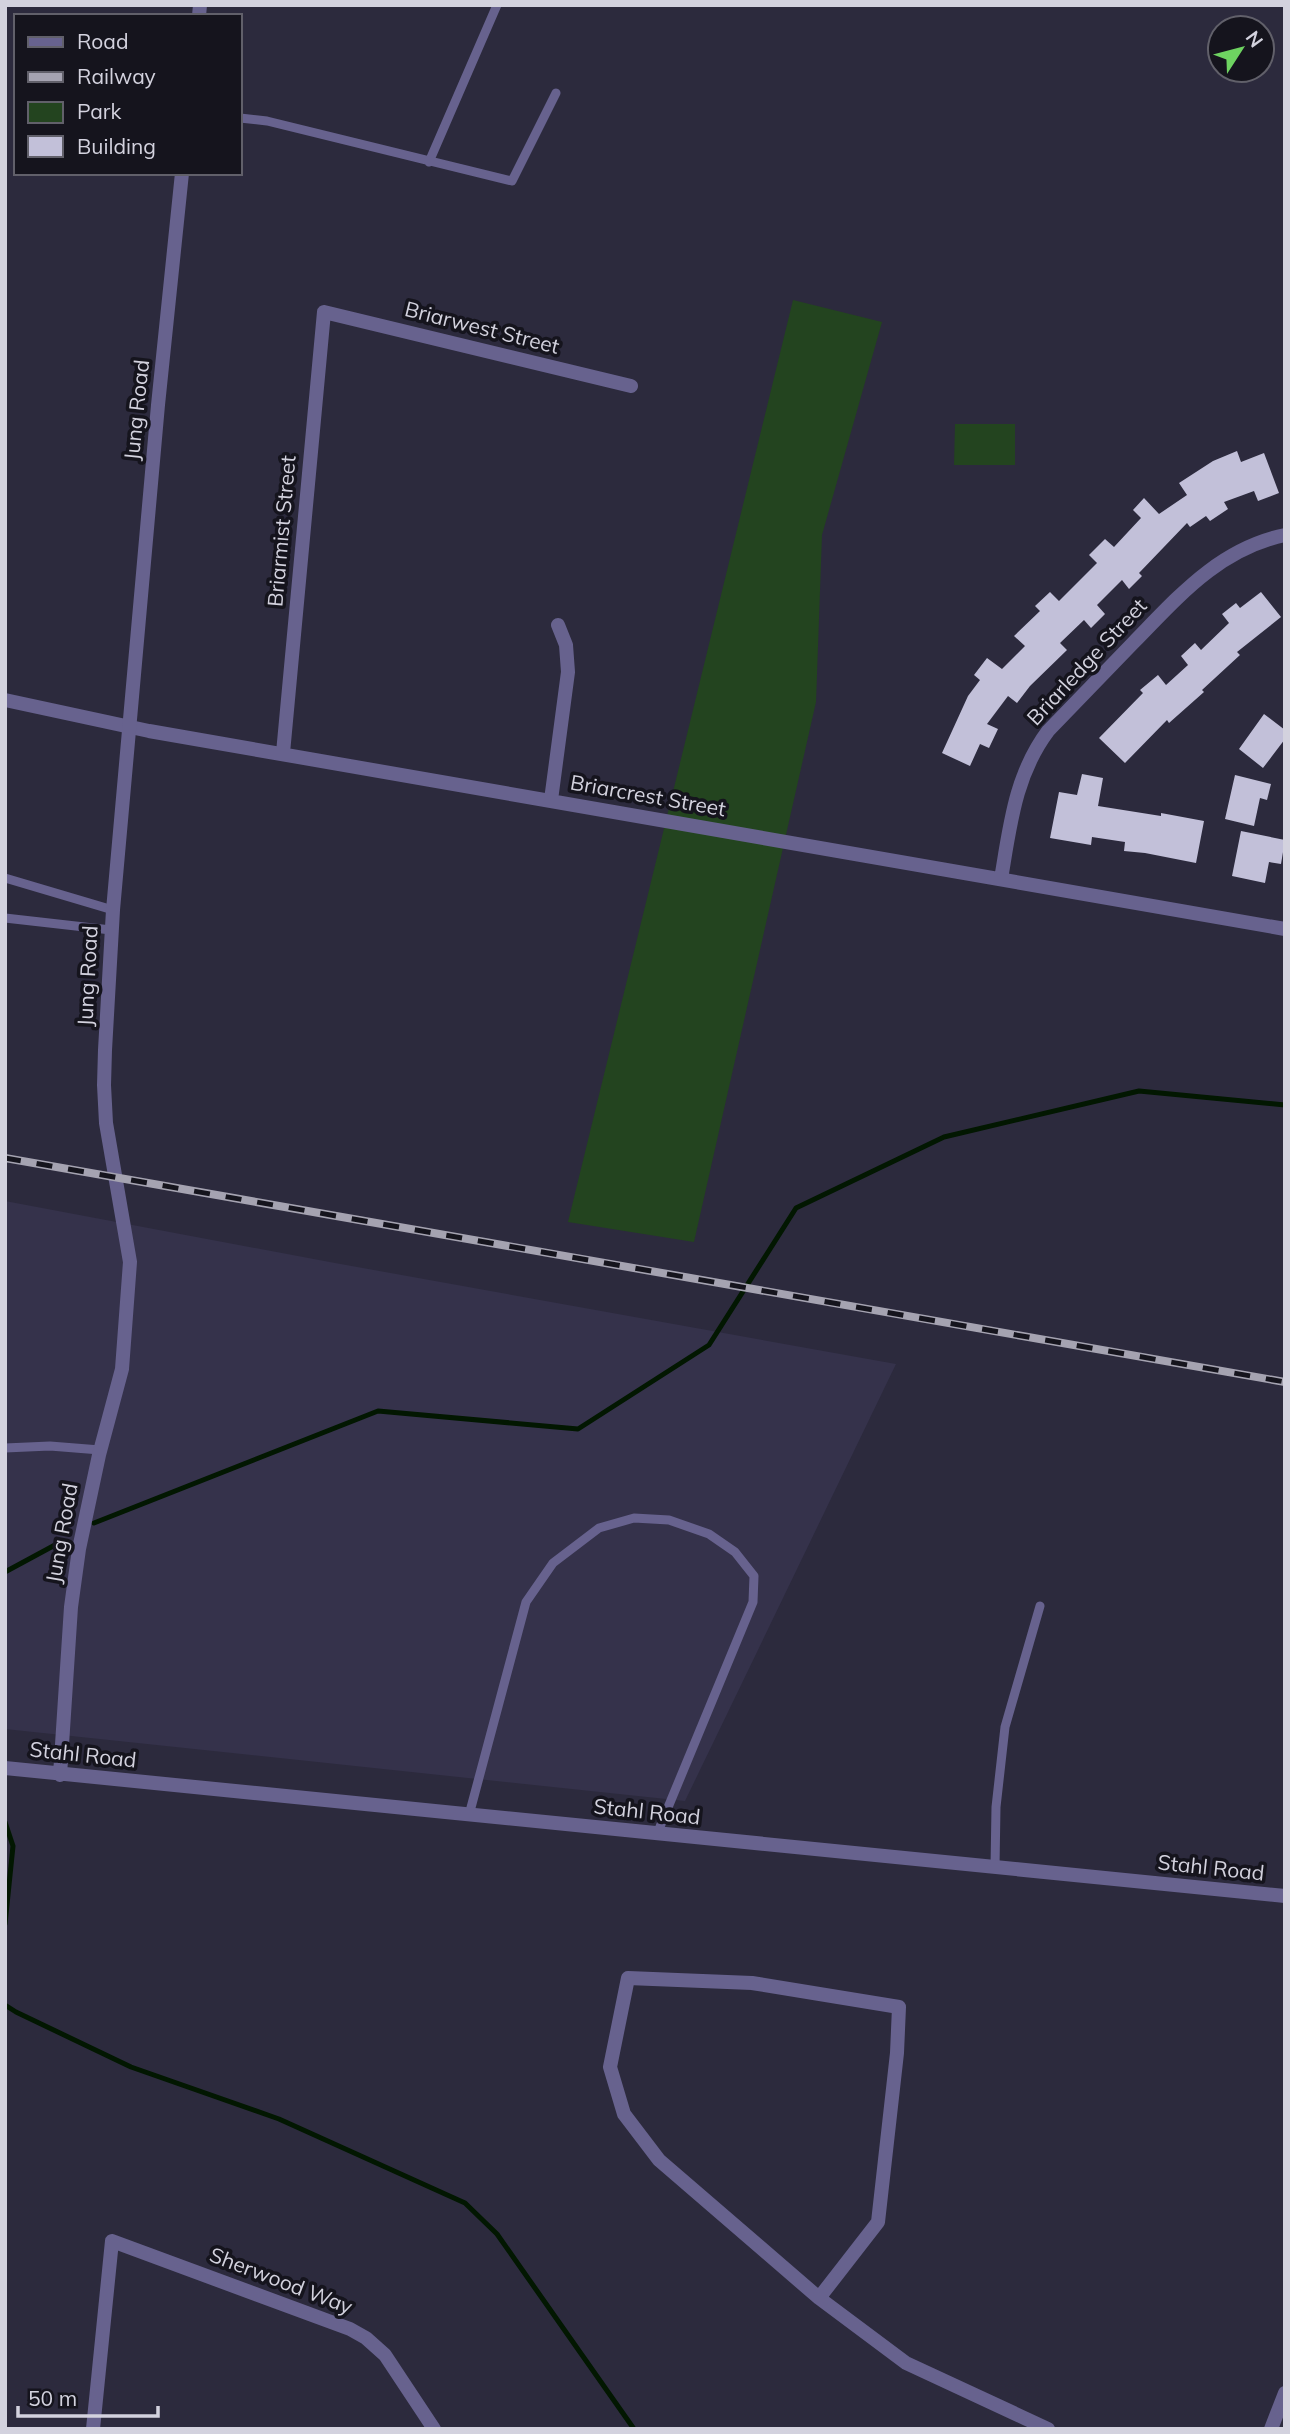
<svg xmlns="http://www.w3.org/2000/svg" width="1290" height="2434" font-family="Mulish,sans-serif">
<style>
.built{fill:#35324b}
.green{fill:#23441f}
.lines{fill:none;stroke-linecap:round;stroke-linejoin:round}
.stream{stroke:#021701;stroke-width:5}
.building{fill:#c2c0d9}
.service{stroke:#67628e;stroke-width:9}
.minor{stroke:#67628e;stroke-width:14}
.tertiary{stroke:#67628e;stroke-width:14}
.rail-casing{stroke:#a5a3b1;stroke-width:8}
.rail{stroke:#15141d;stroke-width:5;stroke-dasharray:16;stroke-linecap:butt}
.labels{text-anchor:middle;stroke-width:7;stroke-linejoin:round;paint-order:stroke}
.street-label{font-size:21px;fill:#d3d2de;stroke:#15141d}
</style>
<rect width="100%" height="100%" fill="#2c2a3d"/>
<path class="built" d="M5,1201L335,1263L896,1364L685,1801L5,1729Z"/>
<path class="green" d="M793,300L882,322L822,535L816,702L694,1242L568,1222Z
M955,424H1015V465H954Z"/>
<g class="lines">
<path class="stream" d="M94,1523L378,1411L578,1429L709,1345L796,1208L944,1137L1139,1091L1285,1105
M5,1572L55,1545
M5,1822L13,1846L5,1924
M5,2005L16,2012L131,2067L279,2119L465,2203L497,2234L634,2429"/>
</g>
<path class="building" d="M1237,451L1241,462L1264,453L1279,493L1258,501L1254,491L1224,502L1228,509L1210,521L1206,516L1190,527L1187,523L1139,573L1142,576L1129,589L1122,580L1097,605L1105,614L1091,628L1084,620L1060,643L1067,650L1030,686L1017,703L1008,696L987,724L998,729L989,748L980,744L970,766L942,753L968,696L980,680L974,675L987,658L1002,669L1025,646L1014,636L1040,611L1035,606L1050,592L1059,601L1097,563L1089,555L1105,539L1114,547L1141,518L1133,510L1144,498L1159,514L1187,495L1179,483L1213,461Z
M1261,592L1281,617L1237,652L1240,655L1202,690L1204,692L1169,723L1167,720L1125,763L1099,738L1143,693L1140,690L1158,675L1166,685L1188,665L1181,656L1195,643L1201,650L1229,623L1222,614L1236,603L1240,608Z
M1264,714L1285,730V739L1263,768L1239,749Z
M1082,774L1103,778L1098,806L1161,816V813L1204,821L1196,863L1145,853L1124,851L1125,842L1092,837L1091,845L1050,838L1059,792L1077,795Z
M1235,775L1271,784L1267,800L1260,798L1254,826L1225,819Z
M1241,831L1285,840L1281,864L1269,862L1265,883L1232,876Z"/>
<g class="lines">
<path class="service" d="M240,118L267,121L512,181L556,93
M429,162L497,5
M5,878L113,910
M5,918L111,930
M5,1448L50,1446L100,1450
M469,1815L526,1602L553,1563L599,1528L634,1518L669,1520L709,1534L735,1552L754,1576L753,1602L657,1834
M995,1867L996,1807L1005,1727L1040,1606"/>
<path class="minor" d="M5,700L149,731L1285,929
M283,753L324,312L631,386
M551,800L568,672L566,645L558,625
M1001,879C1010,826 1015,775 1048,731C1077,701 1105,672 1134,642C1179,596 1219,549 1285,535
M819,2298L878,2222L897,2053L899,2007L752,1983L628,1978L610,2067L624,2114L659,2160L819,2298L906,2363L1048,2429
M93,2429L112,2241L350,2329L366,2338L385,2355L434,2429
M1271,2429L1285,2393"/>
<path class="tertiary" d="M199,16L200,5
M5,1768L1285,1896
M60,1775L71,1607L79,1549L99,1455L122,1369L130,1262L106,1123L104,1085L105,1050L113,910L158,405L182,173"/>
<g class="rail-casing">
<path id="rail" d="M5,1158L1285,1382"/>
</g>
<use href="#rail" class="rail"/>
</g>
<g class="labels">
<g class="street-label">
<text transform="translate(482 328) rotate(14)" y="7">Briarwest Street</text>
<text transform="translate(137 410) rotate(-84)" y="7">Jung Road</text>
<text transform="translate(282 531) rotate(-85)" y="7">Briarmist Street</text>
<text transform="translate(1087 662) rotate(-47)" y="7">Briarledge Street</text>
<text transform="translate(648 796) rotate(10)" y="7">Briarcrest Street</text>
<text transform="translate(88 976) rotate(-87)" y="7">Jung Road</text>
<text transform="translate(62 1533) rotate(-80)" y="7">Jung Road</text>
<text transform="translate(83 1755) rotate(6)" y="7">Stahl Road</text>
<text transform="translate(647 1812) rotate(6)" y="7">Stahl Road</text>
<text transform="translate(1211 1868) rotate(6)" y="7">Stahl Road</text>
<text transform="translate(281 2281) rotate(21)" y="7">Sherwood Way</text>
</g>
</g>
<rect width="1290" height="2434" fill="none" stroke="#d3d2de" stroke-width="14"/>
<rect x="14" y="14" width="228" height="161" fill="#15141d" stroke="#61606a" stroke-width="2"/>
<rect x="28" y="37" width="35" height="10" fill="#67628e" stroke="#61606a" stroke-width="2"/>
<text x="77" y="49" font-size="21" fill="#d3d2de">Road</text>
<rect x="28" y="72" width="35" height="10" fill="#a5a3b1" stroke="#61606a" stroke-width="2"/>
<text x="77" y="84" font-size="21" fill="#d3d2de">Railway</text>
<rect x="28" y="102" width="35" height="21" fill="#23441f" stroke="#61606a" stroke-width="2"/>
<text x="77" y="119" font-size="21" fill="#d3d2de">Park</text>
<rect x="28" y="136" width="35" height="21" fill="#c2c0d9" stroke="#61606a" stroke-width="2"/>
<text x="77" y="154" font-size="21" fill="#d3d2de">Building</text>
<g transform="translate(1241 49) rotate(54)"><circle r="33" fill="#15141d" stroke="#61606a" stroke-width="2"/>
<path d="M0-5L12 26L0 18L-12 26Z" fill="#6ed361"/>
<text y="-10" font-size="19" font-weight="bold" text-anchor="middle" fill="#d3d2de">N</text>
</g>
<path d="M18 2406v10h140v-10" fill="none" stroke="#d3d2de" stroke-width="3.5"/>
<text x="28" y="2406" font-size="21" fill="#d3d2de" stroke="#15141d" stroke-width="5" paint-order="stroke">50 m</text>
</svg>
